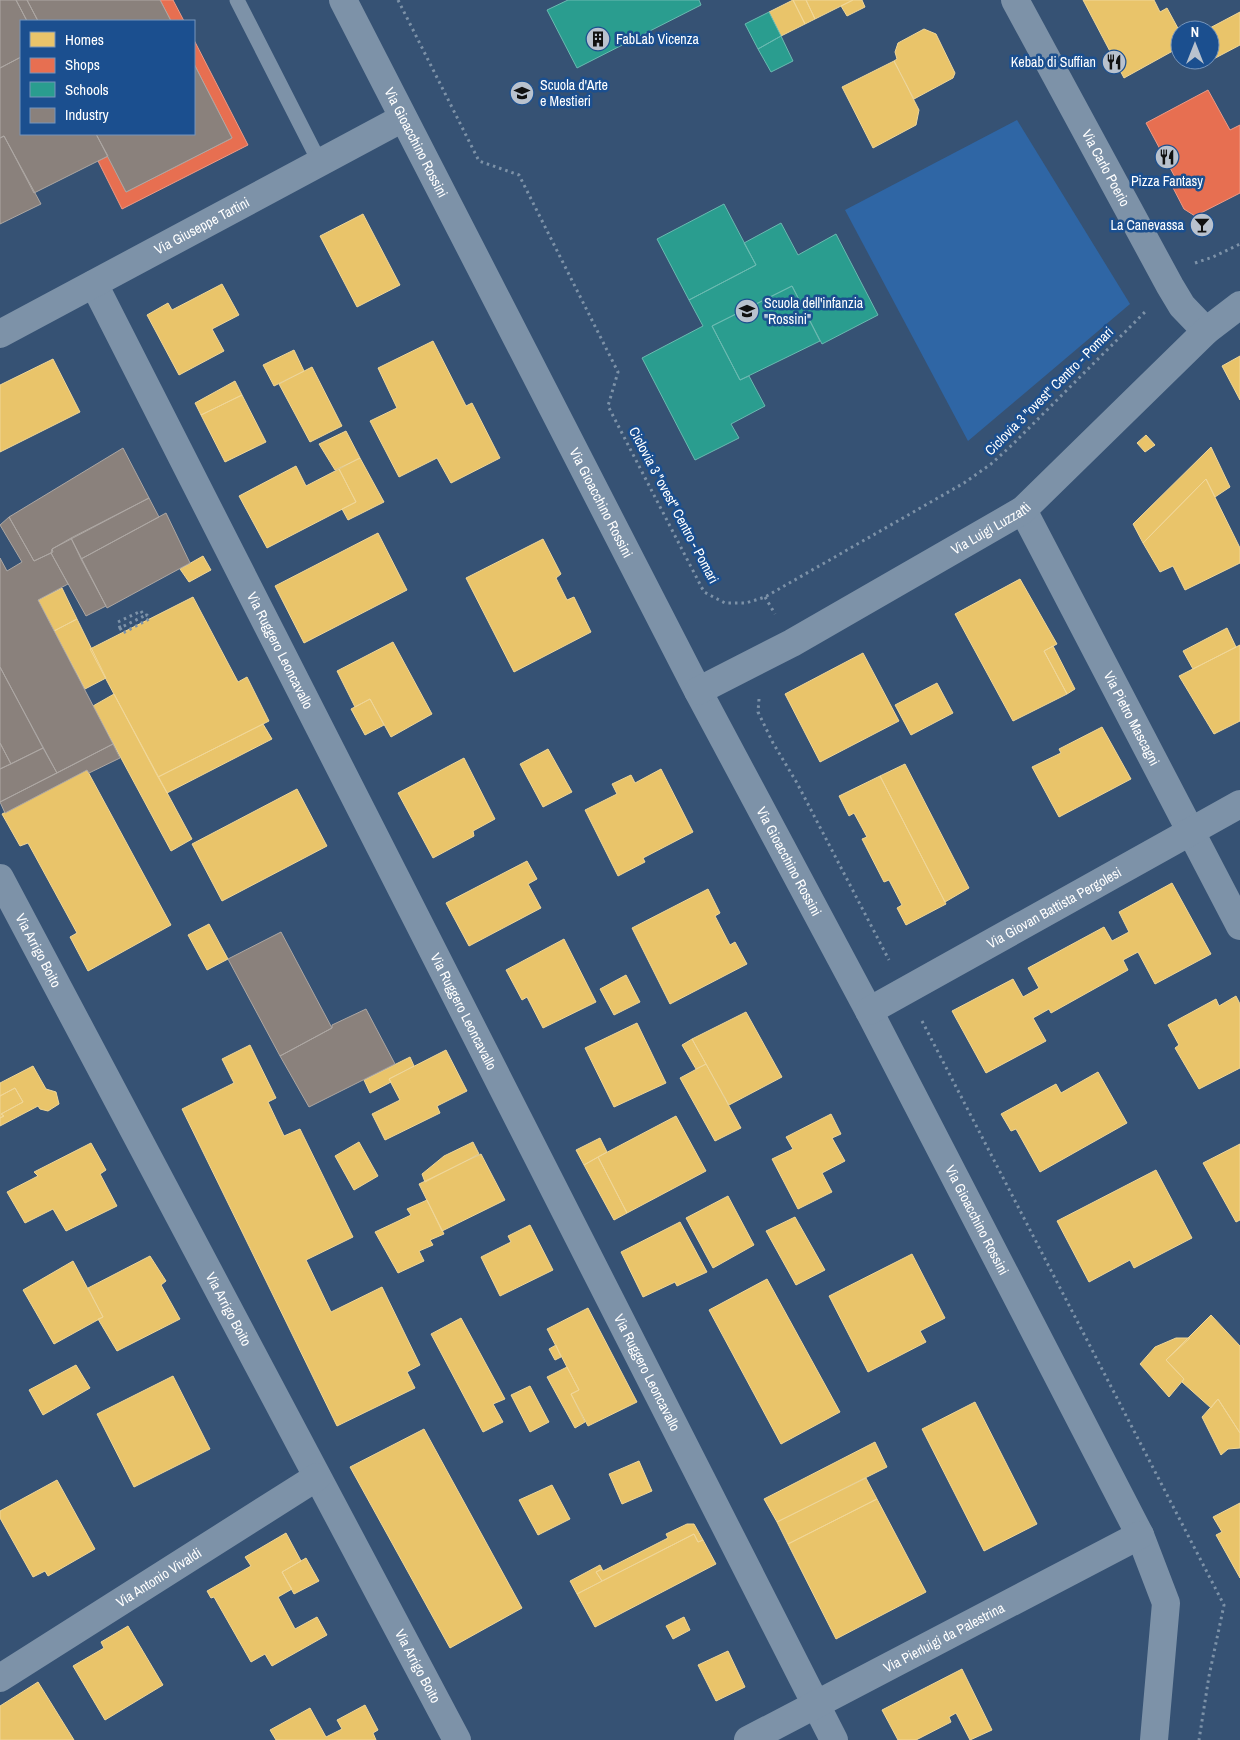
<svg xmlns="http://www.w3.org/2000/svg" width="1240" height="1740" font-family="'Archivo Narrow',sans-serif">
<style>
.green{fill:#2f66a5}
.homes{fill:#e9c46a;stroke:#f0d697}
.shops{fill:#e76f51;stroke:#ee9a85}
.schools{fill:#2a9d8f;stroke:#6abab1}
.industry{fill:#8a817c;stroke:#ada7a3}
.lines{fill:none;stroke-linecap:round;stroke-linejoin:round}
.path{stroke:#7d92a8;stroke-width:3;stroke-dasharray:2.5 4;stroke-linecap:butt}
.service{stroke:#7d92a8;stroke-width:15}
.minor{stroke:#7d92a8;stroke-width:28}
.labels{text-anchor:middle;stroke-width:5;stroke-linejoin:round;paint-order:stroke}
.poi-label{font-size:14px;fill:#fff;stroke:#1b4f8f;text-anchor:start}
.street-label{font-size:14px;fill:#fff;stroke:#1b4f8f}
</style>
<rect width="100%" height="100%" fill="#365274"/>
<path class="green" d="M1017,120L1130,304L968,441L845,210Z"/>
<path class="homes" d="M793,0L805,24L781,36L769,12Z
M793,0H806L815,19L805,24Z
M806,0H853L815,19Z
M853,0H862L865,7L847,16L841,6Z
M1083,0H1154L1160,12L1167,8L1180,32V47L1124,78Z
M1240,12V45L1204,64L1201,60H1210V30H1206Z
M924,29L936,34L955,73L953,78L914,99L894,61L897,59L895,52L898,43Z
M894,61L919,110L916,125L873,148L842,87Z
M363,214L400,285L357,307L320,236Z
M222,284L239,315L212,329L224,351L179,375L147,315L168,303L172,310Z
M433,341L466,406L472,403L500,458L451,483L437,458L399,477L370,421L397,408L378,368Z
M294,350L304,371L274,386L263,365Z
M1240,356V400L1222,366Z
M53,359L80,412L0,452V385Z
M312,367L342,426L310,442L279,384Z
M235,381L242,395L201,415L195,403Z
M242,395L266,442L225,462L201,415Z
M346,431L360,458L335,470L319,444Z
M1146,435L1155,445L1145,452L1137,443Z
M1211,447L1230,487L1215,497L1206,479L1143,543L1133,524Z
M360,458L384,502L348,520L342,509L356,502L339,469Z
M296,466L306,486L339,469L356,502L267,548L239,496Z
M1206,479L1240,548V563L1185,590L1173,566L1160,572L1143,543Z
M378,533L407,590L304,643L275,586Z
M543,539L561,574L556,578L567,600L574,597L591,632L514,672L466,578Z
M203,556L211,570L189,582L180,569Z
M1020,579L1057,644L1044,651L1067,694L1013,721L955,614Z
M62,588L77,619L54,631L38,600Z
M193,597L238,682L247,677L269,721L158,777L90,649Z
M77,619L106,678L85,689L54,631Z
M1227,628L1236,647L1193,669L1183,651Z
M393,642L432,714L391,737L370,699L355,707L337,671Z
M1240,645V721L1214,734L1179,676Z
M1053,646L1075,689L1067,694L1044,651Z
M863,653L899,721L820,762L785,694Z
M937,683L953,713L911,735L895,705Z
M114,694L192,839L171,851L93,706Z
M370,699L384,725L365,735L351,709Z
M263,724L272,739L167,793L158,777Z
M1102,727L1131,779L1059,817L1032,767L1061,753L1059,749Z
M548,749L572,792L543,807L520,764Z
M464,758L495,819L473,831L474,836L433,858L398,793Z
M905,764L969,888L945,902L880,776Z
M661,769L693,832L643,858L645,862L618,876L585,810L617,794L612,784L631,775L635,783Z
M87,770L171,925L88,971L70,937L77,933L28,843L20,846L2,814Z
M880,776L946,904L906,925L897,908L902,905L889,880L884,882L862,839L867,837L854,813L849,816L839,796Z
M297,789L327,846L222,901L192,844Z
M527,861L537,879L528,884L541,908L469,946L446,903Z
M1172,883L1211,954L1155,984L1138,952L1123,960L1128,970L1051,1013L1049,1009L1033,1018L1046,1041L986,1073L952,1011L1013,979L1023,997L1039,988L1028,968L1104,927L1112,941L1129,932L1119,912Z
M708,889L720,913L715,916L730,945L735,942L747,964L670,1004L632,928Z
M209,924L228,959L207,970L188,935Z
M564,939L596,1002L543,1028L527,997L522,1000L506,970Z
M626,975L640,1002L614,1015L600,989Z
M1236,996L1240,1004V1068L1199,1089L1175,1048L1179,1045L1168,1025L1216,999L1219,1006Z
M746,1012L782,1077L729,1105L692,1039Z
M637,1023L666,1083L614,1107L585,1048Z
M692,1039L706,1064L696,1069L682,1045Z
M250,1045L276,1098L268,1102L284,1136L300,1129L353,1237L306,1260L331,1312L382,1287L420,1365L407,1372L415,1388L337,1426L182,1109L234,1083L222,1059Z
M446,1050L467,1091L437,1106L440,1113L385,1140L372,1114L400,1100L389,1079Z
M410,1057L414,1066L389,1079L391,1082L370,1093L364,1080Z
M706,1064L741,1128L715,1141L680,1078Z
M33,1066L46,1089L56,1092L59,1104L48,1111L40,1109L38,1106L0,1126V1118L4,1116L1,1114L23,1102L15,1088L0,1096V1083Z
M1098,1072L1127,1123L1040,1172L1016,1129L1011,1131L1001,1114L1056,1084L1061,1093Z
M15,1088L23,1102L1,1114L4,1116L0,1118V1096Z
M831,1114L841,1134L832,1138L845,1161L822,1173L832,1192L798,1209L772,1159L793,1149L786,1137Z
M676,1116L706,1171L627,1213L598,1157Z
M600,1138L607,1152L584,1165L576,1150Z
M359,1142L378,1176L354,1190L335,1156Z
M473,1142L479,1154L425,1182L422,1174L444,1156Z
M91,1143L106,1170L100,1174L117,1206L66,1231L53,1209L25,1223L7,1192L38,1176L34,1172Z
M1240,1144V1220L1236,1222L1203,1163Z
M481,1154L505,1200L442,1231L419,1184Z
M598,1157L627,1213L614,1220L584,1165Z
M1156,1170L1192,1238L1134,1268L1130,1260L1089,1282L1057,1221Z
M728,1196L754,1245L713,1268L686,1218Z
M427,1200L444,1234L430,1240L433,1245L419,1251L424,1261L398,1273L375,1232L411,1215L407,1209Z
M795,1217L825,1270L796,1285L766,1231Z
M680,1222L707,1272L677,1286L675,1282L643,1297L621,1252Z
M530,1225L553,1270L500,1296L481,1257L511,1242L508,1236Z
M912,1254L945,1318L920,1331L926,1342L868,1372L829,1296Z
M150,1256L166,1281L161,1285L180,1319L117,1351L98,1319L103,1317L88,1288Z
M73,1261L103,1317L54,1344L23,1290Z
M767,1279L840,1412L781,1444L709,1310Z
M588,1308L637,1402L588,1426L571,1394L579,1390L547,1329Z
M1211,1315L1240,1346V1433L1218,1399L1211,1408L1182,1382L1184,1379L1166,1360Z
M461,1318L505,1399L493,1404L503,1422L483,1432L431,1334Z
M1176,1338H1190L1166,1360L1184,1379L1169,1397L1140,1364L1155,1347Z
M556,1345L561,1357L555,1360L549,1349Z
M76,1365L90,1388L43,1415L29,1390Z
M567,1367L579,1390L571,1394L585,1422L575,1428L547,1377Z
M173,1376L210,1449L134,1487L97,1414Z
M530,1386L549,1422L530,1432L511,1395Z
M1218,1399L1240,1433V1448L1228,1449L1221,1455L1202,1417Z
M975,1402L1037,1524L984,1551L922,1429Z
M424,1429L522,1608L450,1648L350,1467Z
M875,1442L887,1467L777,1522L764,1499Z
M639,1461L652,1491L622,1504L609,1474Z
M866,1478L877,1499L788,1544L777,1522Z
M57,1480L95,1549L48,1576L45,1571L33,1577L0,1518V1511Z
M552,1485L570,1519L538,1535L519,1500Z
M877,1499L926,1592L836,1639L788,1544Z
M1240,1503V1578L1216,1535L1222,1532L1213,1517Z
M687,1524H694L703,1540L698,1542L694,1534L602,1581L596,1572L602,1569L603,1571L668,1538L666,1534Z
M286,1533L301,1561L282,1572L292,1589L278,1597L295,1629L317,1617L327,1635L272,1666L265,1654L251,1662L214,1597L211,1598L207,1591L251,1566L245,1557Z
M694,1534L698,1542L703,1540L716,1564L595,1627L577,1594Z
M306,1558L319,1581L294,1594L282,1572Z
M600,1565L602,1569L596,1572L602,1581L577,1594L570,1581Z
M684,1617L690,1630L673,1639L666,1626Z
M128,1626L163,1685L105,1720L73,1666L104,1648L101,1642Z
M728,1651L745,1687L716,1701L698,1665Z
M962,1669L992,1730L970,1740L956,1713L949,1717L951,1722L916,1740H898L882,1710Z
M38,1682L74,1740H0V1706Z
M365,1705L378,1730L373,1733L376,1740H276L270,1730L310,1708L326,1737L342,1729L337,1720Z"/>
<path class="shops" d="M160,0H173L184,21H171Z
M194,40L248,145L122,209L98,161L108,156L126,192L232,138L194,64Z
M1208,90L1230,130L1240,125V193L1195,216L1184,209L1170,182L1176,179L1146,123Z"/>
<path class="schools" d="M568,0H699L701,5L577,68L547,10Z
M769,12L781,36L758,49L745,24Z
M781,36L793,61L771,72L758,49Z
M724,204L756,265L689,300L657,239Z
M781,223L798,255L836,234L878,315L822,344L792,286L712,326L740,380L749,376L765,406L731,424L739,438L695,460L642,358L703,326L689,300L756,265L744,243Z
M792,286L820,341L740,380L712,326Z"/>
<path class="industry" d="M0,0H16L27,21H21V57L0,68Z
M16,0H27L38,21H27Z
M27,0H160L171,21H38Z
M21,57V134H96L108,156L34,193L4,136L0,138V68Z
M194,64L232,138L126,192L96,134H194Z
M4,136L41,204L0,224V138Z
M123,448L149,498L52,549L53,552L34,561L9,517Z
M149,498L159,517L81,559L71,538Z
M166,513L190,563L107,608L81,559Z
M9,517L34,561L51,553L68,584L38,600L113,744L57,773L0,667V558L7,571L22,562L0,525Z
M71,538L106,606L86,616L51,553L52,549Z
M0,667L43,748L11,764L0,743Z
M0,743L11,764L0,769Z
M113,744L120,758L89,773L87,770L5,813L0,802Z
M43,748L57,773L0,802V769Z
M281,932L332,1028L280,1056L228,959Z
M366,1009L395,1064L309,1107L280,1056L332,1028V1025Z"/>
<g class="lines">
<path class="path" d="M398,0L479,161L519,175L618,372L608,406L704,592L725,603H746L765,597L964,483L991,464L1012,445L1146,311
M1195,263L1213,257L1240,244
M765,597L775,614
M141,611L144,616L120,628L118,622Z
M120,628L123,633L149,619L147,615L144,616
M759,699L758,712L773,743L797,783L889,960
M922,1021L1224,1605L1209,1676L1199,1740"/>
<path class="service" d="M237,0L320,163"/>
<g class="minor">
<path id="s1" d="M343,0L698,691L869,1011L1140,1535L1166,1603L1154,1740"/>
<path id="s2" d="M1015,0L1170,286L1182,306L1206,331"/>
<path id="s3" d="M94,284L834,1740"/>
<path id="s4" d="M0,334L403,118"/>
<path id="s5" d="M1023,510L1240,926"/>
<path id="s6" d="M698,691L792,643L1023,510L1206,331L1240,305"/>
<path id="s7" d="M0,878L457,1740"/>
<path id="s8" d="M869,1011L1240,804"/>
<path id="s9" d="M0,1678L317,1477"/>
<path id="s10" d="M748,1740L1140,1535"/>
</g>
</g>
<defs>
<g id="building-disc" transform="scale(1.25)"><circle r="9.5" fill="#b9c2ce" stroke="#1b4f8f"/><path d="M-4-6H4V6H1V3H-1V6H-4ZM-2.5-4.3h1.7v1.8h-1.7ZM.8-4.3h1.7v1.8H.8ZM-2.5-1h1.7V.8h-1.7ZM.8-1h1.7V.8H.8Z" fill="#111"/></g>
<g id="restaurant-disc" transform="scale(1.25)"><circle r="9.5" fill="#b9c2ce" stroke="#1b4f8f"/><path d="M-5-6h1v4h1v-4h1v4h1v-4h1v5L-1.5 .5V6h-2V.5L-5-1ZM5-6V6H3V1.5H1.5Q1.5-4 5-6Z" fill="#111"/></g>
<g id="school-disc" transform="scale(1.25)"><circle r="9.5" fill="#b9c2ce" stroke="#1b4f8f"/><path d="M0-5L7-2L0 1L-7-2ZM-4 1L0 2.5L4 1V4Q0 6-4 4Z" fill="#111"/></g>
<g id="bar-disc" transform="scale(1.25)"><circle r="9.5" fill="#b9c2ce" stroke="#1b4f8f"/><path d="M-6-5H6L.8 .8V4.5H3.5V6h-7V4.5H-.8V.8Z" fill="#111"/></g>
</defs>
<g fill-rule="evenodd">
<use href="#building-disc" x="598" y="39"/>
<use href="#restaurant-disc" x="1114" y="62"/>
<use href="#school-disc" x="522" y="93"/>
<use href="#restaurant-disc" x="1167" y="157"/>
<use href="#bar-disc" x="1202" y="225"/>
<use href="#school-disc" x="747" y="311"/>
</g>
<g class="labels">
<g class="poi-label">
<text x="616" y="44">FabLab Vicenza</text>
<text x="1096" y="67" text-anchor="end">Kebab di Suffian</text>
<text x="540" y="90">Scuola d'Arte<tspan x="540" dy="16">e Mestieri</tspan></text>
<text x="1167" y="186" text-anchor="middle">Pizza Fantasy</text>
<text x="1184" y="230" text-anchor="end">La Canevassa</text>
<text x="764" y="308">Scuola dell'infanzia<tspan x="764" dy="16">"Rossini"</tspan></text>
</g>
<g class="street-label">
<text dy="5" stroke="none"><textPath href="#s1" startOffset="160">Via Gioacchino Rossini</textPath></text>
<text dy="5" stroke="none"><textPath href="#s2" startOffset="191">Via Carlo Poerio</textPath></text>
<text dy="5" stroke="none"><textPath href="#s4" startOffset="229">Via Giuseppe Tartini</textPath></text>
<text transform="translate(1049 391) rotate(-45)" y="5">Ciclovia 3 "ovest" Centro - Pomari</text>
<text dy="5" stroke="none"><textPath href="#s1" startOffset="565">Via Gioacchino Rossini</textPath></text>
<text transform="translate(674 505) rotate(62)" y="5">Ciclovia 3 "ovest" Centro - Pomari</text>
<text dy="5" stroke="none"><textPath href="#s6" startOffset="335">Via Luigi Luzzatti</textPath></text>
<text dy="5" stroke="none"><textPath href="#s3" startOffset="411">Via Ruggero Leoncavallo</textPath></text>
<text dy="5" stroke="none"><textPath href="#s5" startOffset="235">Via Pietro Mascagni</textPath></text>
<text dy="5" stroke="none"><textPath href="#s1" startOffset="970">Via Gioacchino Rossini</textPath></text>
<text dy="5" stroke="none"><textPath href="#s8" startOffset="212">Via Giovan Battista Pergolesi</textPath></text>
<text dy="5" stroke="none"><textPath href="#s7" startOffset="82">Via Arrigo Boito</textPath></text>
<text dy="5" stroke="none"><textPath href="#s3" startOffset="816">Via Ruggero Leoncavallo</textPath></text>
<text dy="5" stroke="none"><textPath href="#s1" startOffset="1375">Via Gioacchino Rossini</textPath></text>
<text dy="5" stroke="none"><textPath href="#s7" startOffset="488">Via Arrigo Boito</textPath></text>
<text dy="5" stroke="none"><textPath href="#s3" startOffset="1221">Via Ruggero Leoncavallo</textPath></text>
<text dy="5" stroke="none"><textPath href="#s9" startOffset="188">Via Antonio Vivaldi</textPath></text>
<text dy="5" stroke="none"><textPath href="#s10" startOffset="221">Via Pierluigi da Palestrina</textPath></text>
<text dy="5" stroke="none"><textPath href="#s7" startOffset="892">Via Arrigo Boito</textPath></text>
</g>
</g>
<rect x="20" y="20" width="175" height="115" fill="#1b4f8f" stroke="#7695bc"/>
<rect x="30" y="32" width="25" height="15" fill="#e9c46a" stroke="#7695bc"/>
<text x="65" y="45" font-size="15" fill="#ffffff">Homes</text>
<rect x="30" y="58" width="25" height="15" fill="#e76f51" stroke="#7695bc"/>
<text x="65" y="70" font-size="15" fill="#ffffff">Shops</text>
<rect x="30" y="82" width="25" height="15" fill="#2a9d8f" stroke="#7695bc"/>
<text x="65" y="95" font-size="15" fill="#ffffff">Schools</text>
<rect x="30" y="108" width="25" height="15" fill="#8a817c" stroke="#7695bc"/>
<text x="65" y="120" font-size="15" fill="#ffffff">Industry</text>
<g transform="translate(1195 45)"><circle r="24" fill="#1b4f8f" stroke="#7695bc"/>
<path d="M0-4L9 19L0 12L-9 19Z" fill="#b9c2ce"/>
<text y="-8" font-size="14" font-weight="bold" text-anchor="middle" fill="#ffffff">N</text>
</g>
</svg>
